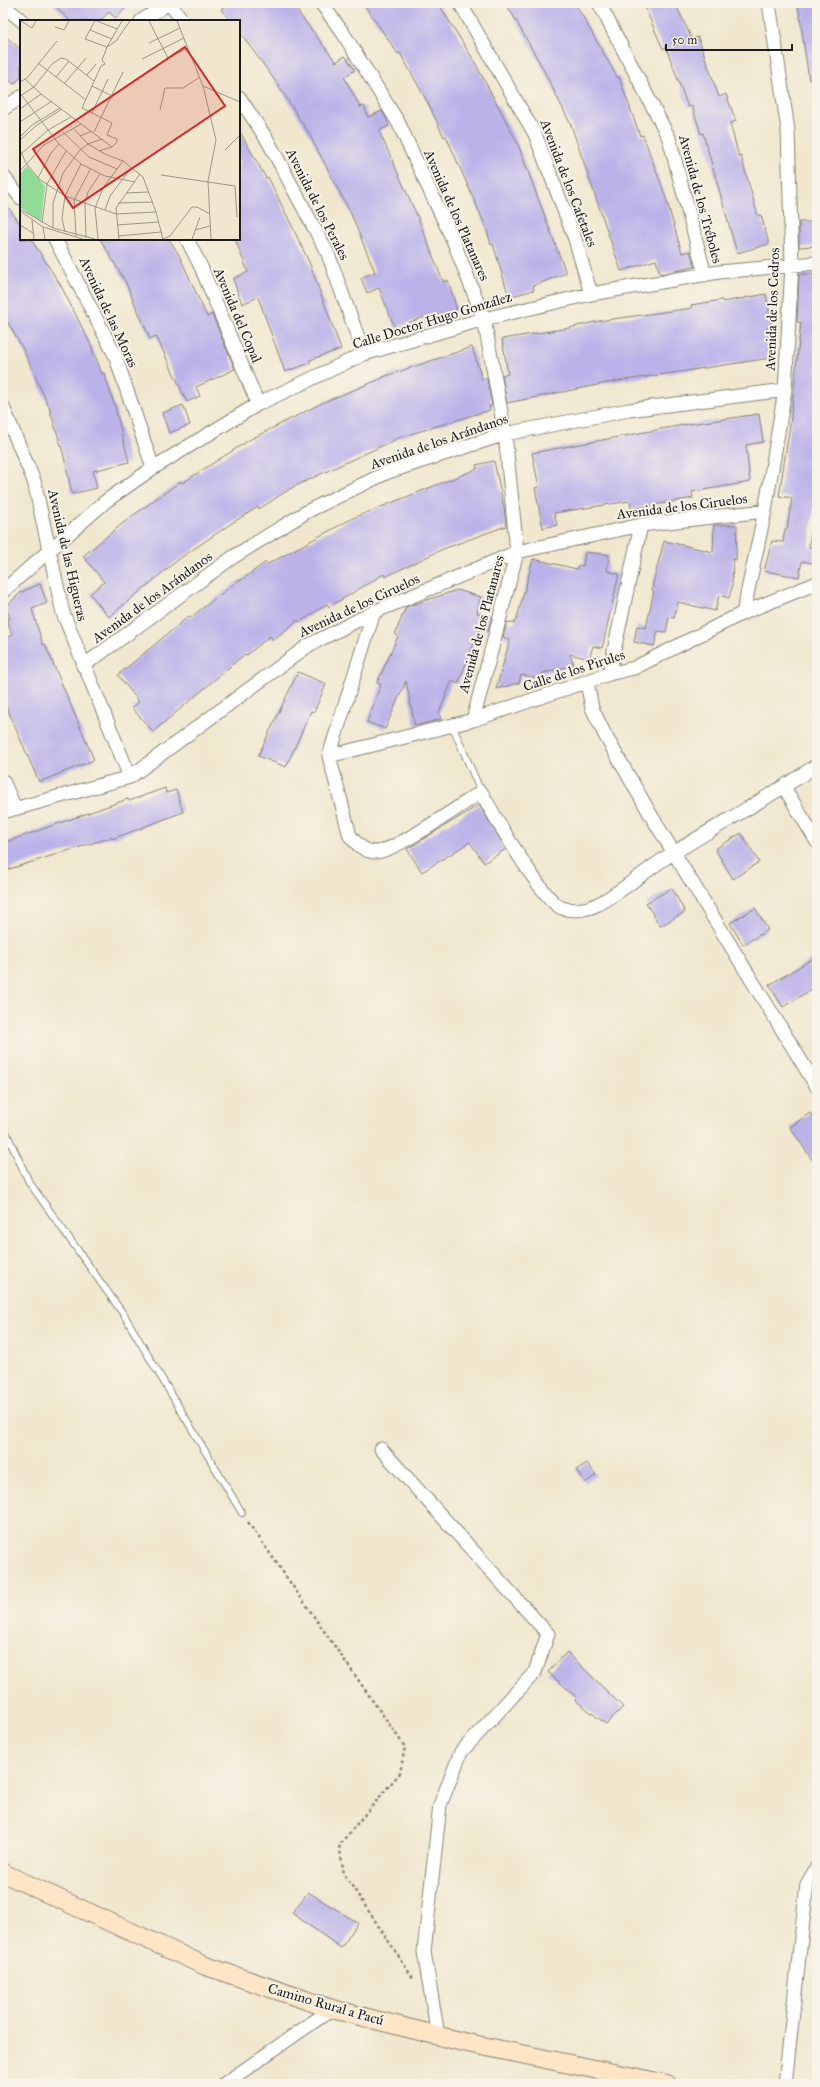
<svg xmlns="http://www.w3.org/2000/svg" width="820" height="2087" font-family="'IM FELL Great Primer',serif">
<style>
.building{fill:#bbb2e9}
.lines{fill:none;stroke-linecap:round;stroke-linejoin:round}
.lane-casing{stroke:#868275;stroke-width:8}
.street-casing{stroke:#868275;stroke-width:15}
.secondary-casing{stroke:#868275;stroke-width:20}
.path{stroke:#868275;stroke-width:2.5;stroke-dasharray:3 3;stroke-linecap:butt}
.lane{stroke:#fff;stroke-width:6}
.street{stroke:#fff;stroke-width:13}
.secondary{stroke:#fde5c5;stroke-width:18}
.labels{text-anchor:middle;stroke-width:4;stroke-linejoin:round;paint-order:stroke}
.street-label{font-size:14px;fill:#1c1c1c;stroke:#f7f3e8}
.inset-road{fill:none;stroke:#9b9687;stroke-width:1}
.view{fill:#d62828;fill-opacity:0.15;stroke:#d62828;stroke-width:2}
.inset-edge{fill:none;stroke:#1c1c1c;stroke-width:2}
</style>
<rect width="100%" height="100%" fill="#f7f3e8"/>
<filter id="ink" filterUnits="userSpaceOnUse"><feTurbulence type="fractalNoise" baseFrequency=".025" numOctaves="2"/><feDisplacementMap in="SourceGraphic" scale="8" xChannelSelector="R" yChannelSelector="G"/><feConvolveMatrix kernelMatrix="1 2 1 2 8 2 1 2 1" color-interpolation-filters="sRGB"/></filter>
<filter id="wash" filterUnits="userSpaceOnUse"><feTurbulence type="fractalNoise" baseFrequency=".012" numOctaves="4" result="noise"/><feDisplacementMap in="SourceGraphic" scale="16" xChannelSelector="R" yChannelSelector="G"/><feGaussianBlur stdDeviation="0.9" result="paint"/><feColorMatrix in="noise" values="0 0 0 0 0 0 0 0 0 0 0 0 0 0 0 0 0 1.4 0 .05"/><feComposite in="paint" operator="in"/></filter>
<g filter="url(#wash)">
<rect width="100%" height="100%" fill="#f0e7ce"/>
<g id="blocks">
<path class="building" d="M52,3H130L116,18L109,12L100,21H70Z
M229,3H291L336,62L345,56L355,70L344,77L360,107L364,106L368,117L382,111L386,118L389,126L379,131L419,220L443,282L448,280L457,310L425,319L424,317L395,328L379,288L367,293L361,278L375,272L351,214L308,132L276,82L239,31V21H231L221,9Z
M363,3H438L473,59L517,142L566,273L533,286L534,290L509,297L493,244L491,245L486,227L446,136L444,137L428,103L400,53L398,54Z
M506,3H575L617,77H619L640,136L643,135L665,195L682,253L690,251L695,267L660,274L656,260L621,271L571,125L542,67Z
M643,3H675L692,39L698,37L719,97L726,94L736,121L730,123L739,157L741,156L758,216L761,215L769,244L737,253L703,133L701,134L692,106L688,107L666,47L663,49Z
M798,3H817V80H809Z
M3,34L21,50V77L14,84L3,74Z
M239,130L266,178L268,177L292,226L309,262L341,349L310,360V363L285,372L258,297L242,304L233,279L248,272L235,239H239Z
M3,200L21,225V239H31L61,286L91,345L102,374L104,373L115,407L129,462L93,471L97,488L72,494L63,452L49,407L23,349L3,314Z
M799,222H817V246L799,247Z
M100,239H169L179,255L207,317L212,314L235,369L196,387L200,396L187,402L156,336L150,339L125,281Z
M799,274H817V501H815L809,547L816,548L813,563L802,561L799,577L764,571L772,541L783,542L785,529H787L792,498L779,496L790,425L801,322H797Z
M766,294L772,327L767,328L771,358L612,382L507,403L502,375L508,374L502,339L569,328L599,321L692,308L691,305L722,300L723,302Z
M472,347L482,379L487,378L492,406H489L490,410L401,437L293,487L259,509L258,507L232,523L179,559L109,617L90,594L104,582L83,556L128,519L181,481L182,483L251,439L324,402L383,378V377Z
M183,405L190,425L169,433L162,413Z
M759,414L763,442L746,445L750,482L692,492L693,498L631,509L630,501L554,513L557,525L543,528L535,488L539,487L532,453L683,425Z
M494,461L504,507L506,526L443,549L385,577L384,574L329,607L327,604L300,622L298,620L273,640L270,636L247,655L245,654L153,732L132,708L139,702L118,675L189,616L190,618L239,580L240,581L266,562L268,564L353,518L477,469L476,465Z
M714,525H737L736,560L733,559L732,587L729,598L719,595L715,611L678,602L674,618L669,617L666,632L658,631L654,646L634,642L637,626L646,628L654,591L652,590L653,583L664,541L713,552Z
M585,552L609,555L607,571L619,574L602,648L593,646L589,659L570,654L574,665L543,673L541,679L521,675L519,683L496,689L510,640L503,637L507,622L514,624L517,618L533,559L577,569L578,565L583,566Z
M40,584L47,603L32,609L43,645L45,644L55,668L94,760L39,782L3,699V639L12,635L7,619L10,618L6,607L21,592Z
M457,590L481,597L477,613L492,617L488,631L480,629L458,684L452,681L439,713L441,719L415,726L406,681L385,729L367,722L381,684L377,683L398,636L395,634L406,607Z
M298,672L326,684L314,712L311,711L286,767L258,756Z
M165,788L166,793L176,790L183,812L112,839V837L3,871V843L128,799L129,801Z
M479,805L506,849L484,863L470,842L422,872L407,849Z
M741,833L759,862L733,879L715,849Z
M672,888L685,912L660,926L646,903Z
M755,908L768,930L743,945L730,923Z
M817,956V986L783,1007L769,985Z
M810,1113L817,1122V1167L790,1127Z
M587,1463L596,1475L585,1483L576,1470Z
M567,1652L623,1707L606,1724L575,1700L577,1698L548,1672Z
M308,1892L358,1923L341,1948L292,1913Z"/>
</g>
</g>
<g filter="url(#ink)">
<use href="#blocks" fill-opacity="0" stroke="#868275" stroke-width="1"/>
<g class="lines">
<g class="lane-casing">
<path id="lane" d="M452,725L481,792
M3,1126L29,1182L124,1315L242,1513"/>
</g>
<g class="street-casing">
<path id="street" d="M169,3L183,21
M321,3L343,33L398,122L453,240L484,319L505,434L517,552L473,720
M460,3L535,134L575,239L591,294
M599,3L669,138L705,275
M3,5L22,21
M141,21L169,3
M239,97L268,141L328,254L364,354
M3,109L21,97
M3,176L21,198
M55,239L115,355L153,468
M187,239L201,267L258,404
M3,407L34,481L63,613L130,777
M3,591L106,501L153,468L258,404L364,354L484,319L591,294L719,272L817,263
M374,612L329,756L350,836C357,844 364,852 376,852C396,851 461,805 481,792C492,812 544,903 562,908C573,912 590,909 600,903C626,889 649,867 675,852C722,823 771,796 817,765
M743,613L765,511L785,390L792,265L788,130L769,3
M83,666L233,557L308,511L388,472L505,434L629,410L785,390
M609,674L641,525
M587,682L592,708L605,735L652,817L817,1087
M329,756L473,720L609,674L634,668L743,613L817,583
M3,781L15,808
M784,787L817,842
M3,812L130,777L309,645L374,612L517,552L641,525L765,511
M381,1449L548,1634L535,1672L461,1752L440,1805L424,1952L438,2035
M224,2084L332,2009
M785,2084L807,1884L817,1867"/>
</g>
<g class="secondary-casing">
<path id="secondary" d="M3,1873L203,1965L332,2009L463,2042L667,2084"/>
</g>
<path class="path" d="M248,1522L405,1747L400,1773L339,1845L344,1874L413,1978"/>
<use href="#lane" class="lane"/>
<use href="#street" class="street"/>
<use href="#secondary" class="secondary"/>
</g>
</g>
<g class="labels">
<g class="street-label">
<text transform="translate(569 183) rotate(69)" y="5">Avenida de los Cafetales</text>
<text transform="translate(701 199) rotate(75)" y="5">Avenida de los Tréboles</text>
<text transform="translate(318 204) rotate(63)" y="5">Avenida de los Perales</text>
<text transform="translate(457 215) rotate(66)" y="5">Avenida de los Platanares</text>
<text transform="translate(772 309) rotate(-88)" y="5">Avenida de los Cedros</text>
<text transform="translate(109 312) rotate(65)" y="5">Avenida de las Moras</text>
<text transform="translate(238 315) rotate(67)" y="5">Avenida del Copal</text>
<text transform="translate(432 320) rotate(-17)" y="5">Calle Doctor Hugo González</text>
<text transform="translate(439 441) rotate(-19)" y="5">Avenida de los Arándanos</text>
<text transform="translate(682 506) rotate(-7)" y="5">Avenida de los Ciruelos</text>
<text transform="translate(68 555) rotate(77)" y="5">Avenida de las Higueras</text>
<text transform="translate(152 597) rotate(-36)" y="5">Avenida de los Arándanos</text>
<text transform="translate(359 605) rotate(-25)" y="5">Avenida de los Ciruelos</text>
<text transform="translate(481 624) rotate(-75)" y="5">Avenida de los Platanares</text>
<text transform="translate(574 670) rotate(-18)" y="5">Calle de los Pirules</text>
<text transform="translate(326 2004) rotate(16)" y="5">Camino Rural a Pacú</text>
</g>
</g>
<g transform="translate(20 20)">
<rect width="220" height="220" fill="#f0e7ce"/>
<path d="M7,146L25,166L21,202L0,187V154Z" fill="#90db98"/>
<path class="inset-road" d="M1,1L12,8L16,1M75,1L65,19L87,27L96,21L110,1M77,1L97,9M129,1L148,38L168,28M157,1L183,66L196,120L188,161L191,219M35,7L44,10L49,1M70,10L92,19M129,23L160,8M122,39L164,18M18,43L66,80M67,55L76,44M36,57L49,41M5,59L21,74L92,127M0,62L7,58L37,21M44,64L66,38M72,66L92,76M183,66L220,82M0,73L38,123L61,144L85,156L115,162M0,76L14,67L32,44L41,38L46,39L74,61M0,89L21,74M140,90L145,68H163L180,57M72,93L88,59M0,102L32,81M53,108L68,124L85,134L103,141L123,157L136,192L143,219M43,112L69,137L97,149M74,112L103,52M60,116L72,111M0,117L12,105L40,88M0,120L17,105L42,89M0,130L6,143L19,159L45,176L96,194L136,192M205,130L220,115M79,131L92,127L97,122V119L87,115L92,103L62,88L81,46L85,44L82,40L87,27L102,1M0,135L28,110L51,97M0,151L24,125L61,104M141,155L215,166L217,197M18,158L31,133L39,124M106,173L129,172M98,183L133,182M0,189L33,208L75,219M85,190L90,176L111,148M0,191L23,207L63,219M12,200L14,219M22,203L27,164L46,131M0,205L13,213M97,205L139,202M23,207L25,219M33,208V183L43,153L60,130L68,124L82,119M175,210L190,206M45,212L42,198L45,176L61,144M56,216L54,180L70,150M99,216L141,212M66,218L65,184L68,172L80,154M78,219L75,188L83,168L103,141M99,219L96,188L120,154M143,219L150,216L172,187H177L190,194M172,219L180,197"/>
<path class="view" d="M165,27L205,86L53,188L13,129Z"/>
<rect width="220" height="220" class="inset-edge"/>
</g>
<rect width="820" height="2087" fill="none" stroke="#f7f3e8" stroke-width="16"/>
<path d="M666 44v6h126v-6" fill="none" stroke="#1c1c1c" stroke-width="2"/>
<text x="672" y="44" font-size="12" fill="#1c1c1c" stroke="#f7f3e8" stroke-width="3" paint-order="stroke">50 m</text>
</svg>
